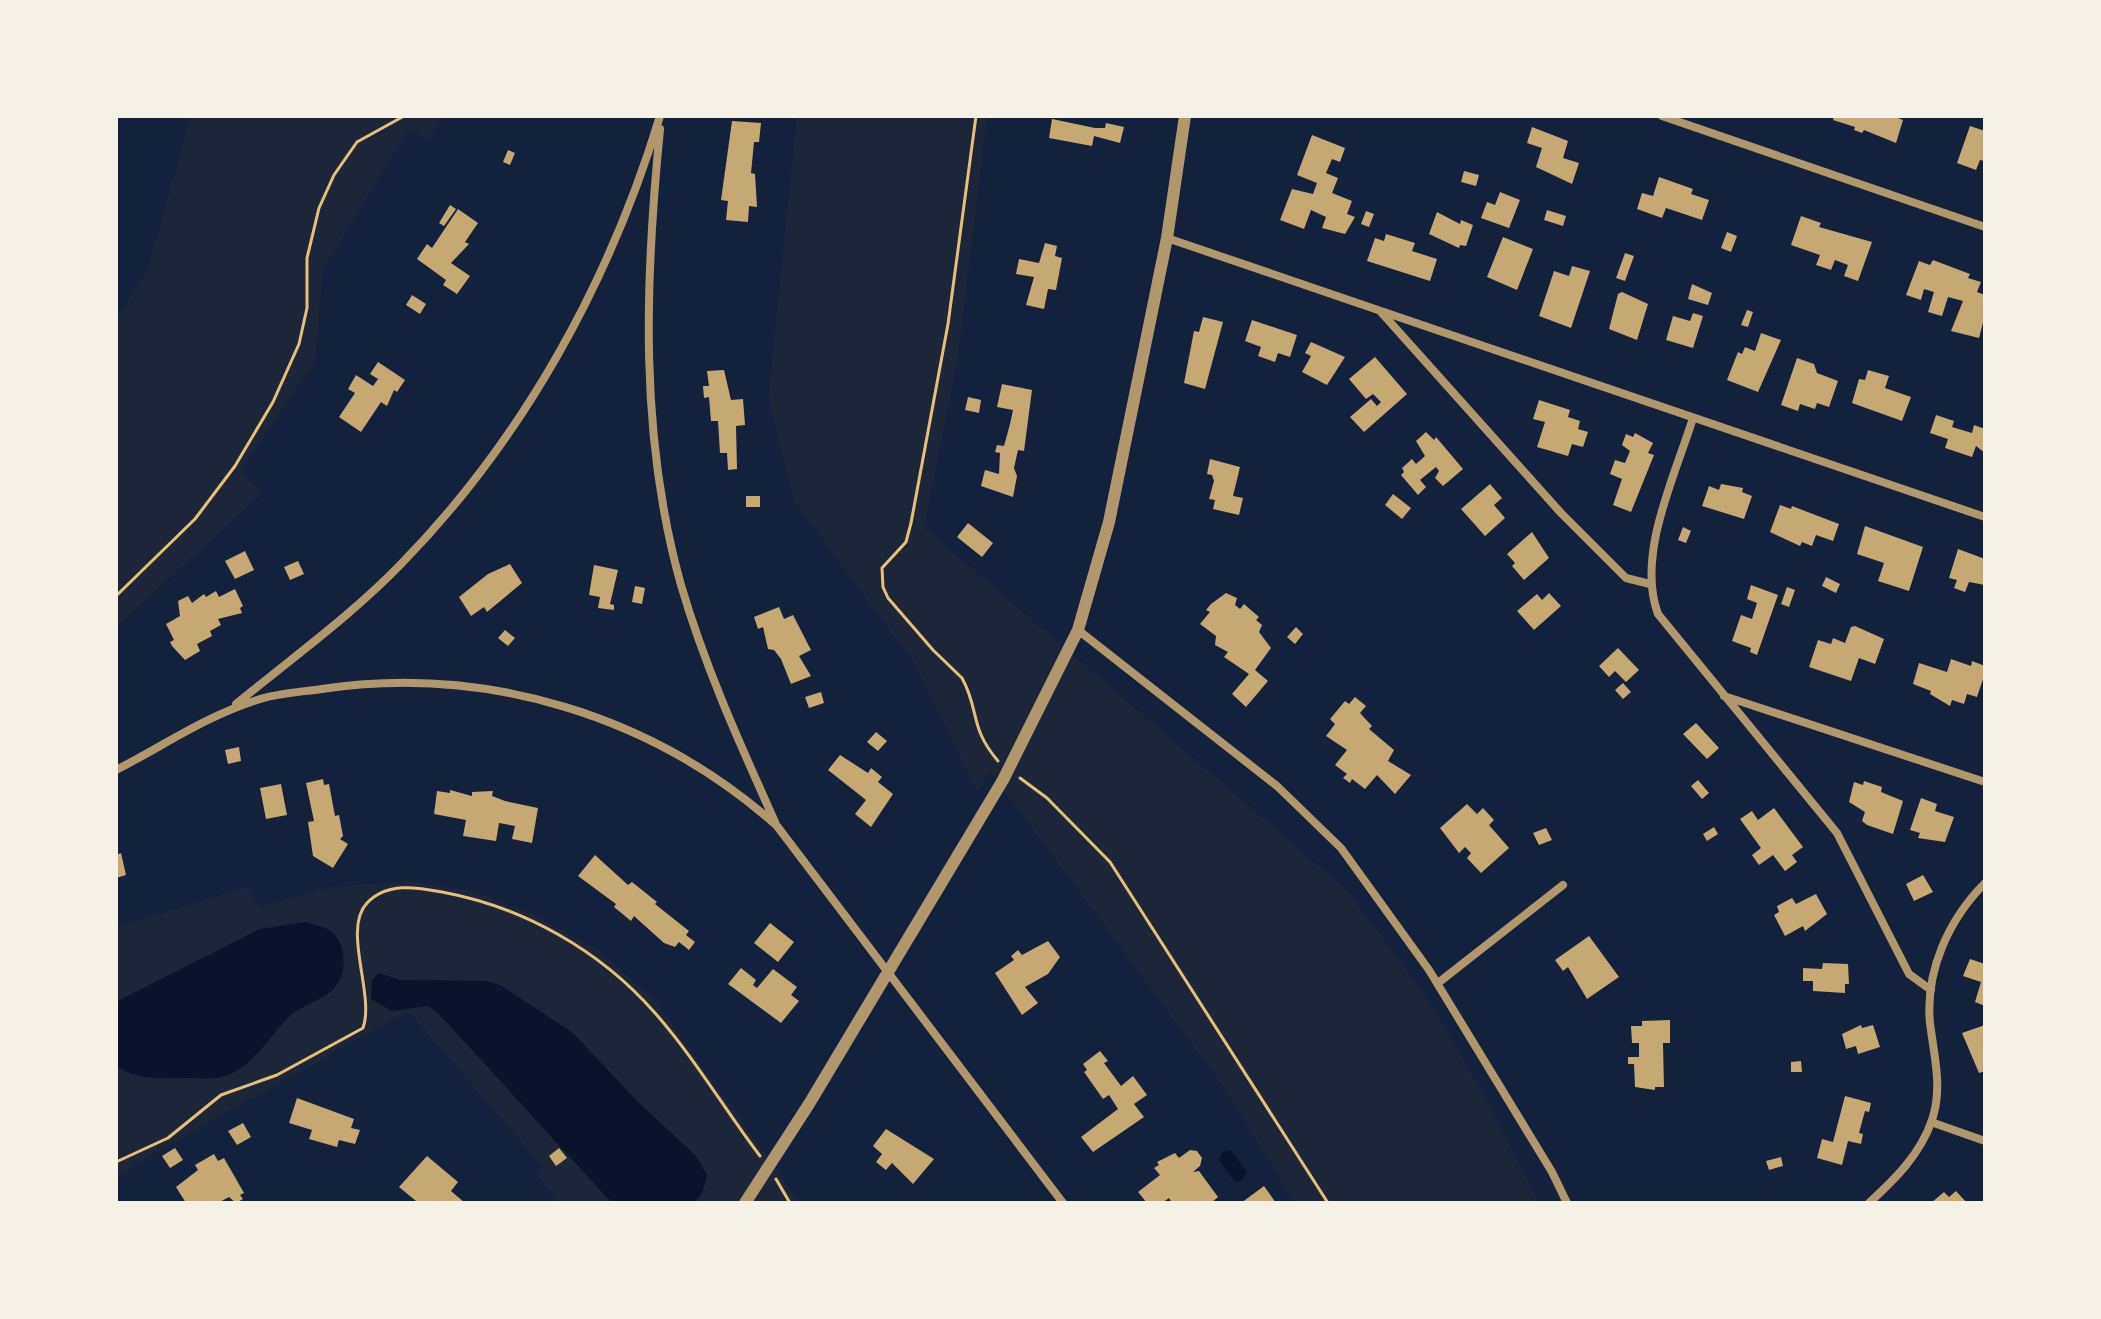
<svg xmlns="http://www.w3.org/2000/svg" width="2101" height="1319" font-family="Inter,sans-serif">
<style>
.green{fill:#1d2539}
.water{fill:#0b132b}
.building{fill:#c6a872}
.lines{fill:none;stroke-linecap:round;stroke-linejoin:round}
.path{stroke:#e5c07b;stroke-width:3}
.minor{stroke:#b1986c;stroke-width:8}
.tertiary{stroke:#b1986c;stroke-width:12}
</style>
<rect width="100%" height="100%" fill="#14213d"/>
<path class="green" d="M191,116H442L429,140L408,130L323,270L315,362L241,470L262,494L116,627V320L147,271Z
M797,116H987L958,357L924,527L1349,892L1429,1001L1485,1097L1539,1203H1295L1223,1086L990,771L977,792L914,663L794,501L768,400Z
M407,881L473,891L533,914L598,950L655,1000L800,1203H558L537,1174L543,1167L408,1011L153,1154L116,1178V927L247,887L259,907L331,887Z"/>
<path class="water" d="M306,922C313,925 323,926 329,930C346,940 348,971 336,986C325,1000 303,1004 290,1016C268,1037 251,1072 217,1078C204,1080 188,1077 175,1078C153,1079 134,1078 116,1066V1002L260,929Z
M379,973L400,980L488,981L502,986L573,1033L637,1101L696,1156L707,1175L703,1191L694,1203H612L439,1014L428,1006L392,1011L371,999L372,980Z
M1231,1150L1247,1173L1240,1182H1235L1219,1160L1223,1152Z"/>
<path class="building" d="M1834,116H1893L1903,120L1896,143L1864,130L1862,133L1854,130L1855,127L1833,120Z
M1052,119L1095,128H1105L1106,123L1124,127L1120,143L1094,136L1092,146L1049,138Z
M732,121L761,123L759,142H754L751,173L755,174L757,207L749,206L748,222L726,220L728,201L721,200Z
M1970,126L1985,131V161L1980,160L1976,170L1957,163Z
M1532,127L1568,141L1563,158L1579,163L1572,184L1536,167L1542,148L1527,143Z
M1312,135L1345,148L1340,162L1332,159L1326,173L1338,178L1332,193L1352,201L1347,214L1355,217L1345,234L1322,228L1326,217L1311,210L1304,229L1280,220L1292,189L1313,194L1317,183L1297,175Z
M508,150L515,153L510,165L503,162Z
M1464,171L1479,175L1476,186L1461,182Z
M1659,177L1693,189L1691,194L1709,200L1702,220L1666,208L1662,218L1637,209L1642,193L1653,196Z
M1500,192L1520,200L1509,228L1481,218L1487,202L1495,205Z
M450,205L456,209L444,226L439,223Z
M458,209L478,223L465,242L469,244L451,263L470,276L457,294L443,285L446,280L417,259L427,244L432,248Z
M1547,210L1566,216L1563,226L1544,220Z
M1366,211L1374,214L1369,227L1361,224Z
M1437,212L1460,224L1461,220L1473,225L1466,246L1460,245L1459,248L1429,234Z
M1801,216L1821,223L1819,227L1872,242L1858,281L1844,276L1848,265L1835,260L1831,270L1816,265L1820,255L1791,245Z
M1727,232L1737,236L1731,252L1721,248Z
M1386,234L1415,243L1412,251L1437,259L1430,281L1367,261L1375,238L1384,241Z
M1503,237L1533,249L1517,290L1487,277Z
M1045,243L1057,246L1055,256L1062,258L1056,290L1048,289L1044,309L1026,305L1034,277L1016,274L1019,259L1039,263Z
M1625,253L1634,256L1625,281L1616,278Z
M1933,260L1970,274L1968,278L1981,282L1977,292L1985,295V315L1979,338L1951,331L1963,301L1948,297L1942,316L1928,312L1934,292L1924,289L1921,300L1906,295L1919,261L1930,265Z
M1572,266L1590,271L1571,328L1539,316L1554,271L1569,276Z
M1692,284L1712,293L1708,305L1688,299Z
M1622,292L1648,304L1637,340L1609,329L1618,294Z
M412,295L426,304L420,314L406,305Z
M1747,310L1753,312L1748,327L1741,325Z
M1693,313L1703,316L1693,348L1666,340L1673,316L1690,321Z
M1203,317L1223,322L1205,389L1184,383L1194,331L1199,332Z
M1252,320L1297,335L1290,357L1278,353L1275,362L1258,356L1261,347L1245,341Z
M1761,333L1781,340L1758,392L1727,380L1738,352L1742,354L1745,347L1755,351Z
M1311,342L1345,357L1327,385L1302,372L1311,356L1305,353Z
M1375,357L1407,394L1364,432L1350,417L1371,399L1377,406L1381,402L1373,394L1366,399L1349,379Z
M1797,358L1814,364L1817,373L1838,381L1829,407L1817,403L1815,409L1800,404L1798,411L1781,405Z
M378,362L405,380L397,392L394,390L387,406L381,402L361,432L339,417L355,393L348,389L356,375L373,386L378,379L370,374Z
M724,370L731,400L743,399L745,425L736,426L737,469L728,470L727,453H720L718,421H711L709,397L704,398L703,386H709L707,371Z
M1868,370L1889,376L1885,388L1911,397L1902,421L1852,403L1859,379L1865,380Z
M1002,384L1032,390L1024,451L1018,450L1014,468L1017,476L1013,497L981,486L985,470L999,474L1000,453L995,452L997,445L1004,446L1010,424L1013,410L997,407Z
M968,397L981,400L979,413L965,410Z
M1539,400L1570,410L1568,417L1580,421L1578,429L1588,432L1583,447L1572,444L1568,456L1537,447L1545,422L1533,419Z
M1936,415L1954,421L1952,427L1972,433L1974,425L1985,429V453L1976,446L1972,457L1945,448L1948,439L1930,433Z
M1426,432L1434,440L1436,437L1463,469L1443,486L1435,478L1439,471L1436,467L1420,480L1426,487L1418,495L1401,475L1404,472L1402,468L1412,459L1416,464L1425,456L1416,441Z
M1635,433L1653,443L1648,453L1654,455L1631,512L1613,505L1622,479L1610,474L1615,460L1625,463L1630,451L1622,445L1626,434L1633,437Z
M1210,459L1240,467L1233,496L1243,498L1239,515L1213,509L1215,500L1209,499L1214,481L1212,475L1207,474Z
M1490,484L1502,498L1494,505L1505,518L1485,536L1461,509Z
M1721,484L1743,488L1742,492L1752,496L1744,519L1702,506L1709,486L1719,490Z
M1393,494L1411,508L1402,519L1385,505Z
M746,496H760V507H746Z
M1780,505L1791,509L1792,506L1839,524L1833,541L1816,535L1812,546L1802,542L1800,546L1770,532Z
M968,523L993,543L982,557L957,537Z
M1865,526L1923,547L1909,591L1878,581L1884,563L1857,554Z
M1683,527L1691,531L1686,543L1678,540Z
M1532,532L1549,558L1524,580L1512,566L1515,563L1507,554Z
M1958,549L1985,559V585L1969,582L1965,592L1954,588L1957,580L1949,578Z
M245,551L254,570L235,579L225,561Z
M298,561L304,574L290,580L284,567Z
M510,564L522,583L487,612L484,607L471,616L459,597L488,574Z
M594,565L618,570L610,604L614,605V610L598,608L600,597L589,595Z
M1826,577L1840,584L1836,593L1822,586Z
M1751,585L1778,595L1757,655L1750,652L1751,648L1732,641L1741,615L1752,619L1757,603L1747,599Z
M635,586L645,588L642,604L632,602Z
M1787,587L1795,590L1789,607L1781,604Z
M235,589L243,606L240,608L242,613L218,619L221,625L210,631L212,636L197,644L200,651L185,660L172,646L170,642L174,640L166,624L180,616L178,601L188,596L192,603L204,594L206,597L216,591L219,597Z
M1226,593L1237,598L1235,605L1240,609L1244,604L1259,617L1256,620L1262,625L1259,632L1271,648L1255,670L1268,681L1246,707L1232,694L1249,674L1224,657L1228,652L1215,645L1216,636L1200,624L1210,612L1206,610L1211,604Z
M1549,593L1561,606L1534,630L1517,611L1537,594L1542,600Z
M779,607L784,619L793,615L811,650L799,656L811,676L791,684L781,659L774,650L768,649L763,627L758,629L754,617Z
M1855,626L1884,639L1875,664L1859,658L1851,681L1809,667L1818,640L1831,644L1833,638L1845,643L1851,627Z
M1296,627L1303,634L1295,644L1287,637Z
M505,630L515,638L508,646L498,638Z
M1618,648L1639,670L1626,682L1615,671L1609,677L1599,666Z
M1951,659L1971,666L1972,661L1985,666V673L1977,697L1967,694L1964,704L1952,700L1950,706L1930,694L1931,691L1913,684L1919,663L1947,672Z
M1623,683L1631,692L1623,699L1615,690Z
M821,692L824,703L809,708L805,697Z
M1355,697L1366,706L1360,713L1372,726L1369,729L1394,750L1388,761L1411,775L1395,794L1377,775L1365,789L1352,779L1350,783L1343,778L1347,774L1335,765L1347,750L1326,736L1335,724L1330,719L1345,701L1349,704Z
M1696,723L1719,748L1707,759L1683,734Z
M876,732L887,741L878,751L867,742Z
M239,747L241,761L228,764L225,750Z
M840,755L868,773L871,768L882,777L878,782L893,794L871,827L855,814L866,800L828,770Z
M323,779L324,785L329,784L335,816L339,815L343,836L340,839L348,844L333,868L313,856L308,822L314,821L306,783Z
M1698,780L1709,793L1702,799L1691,786Z
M1864,781L1882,787L1881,792L1903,801L1893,834L1867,825L1862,821L1865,812L1849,802L1854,782L1863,785Z
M281,784L287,815L266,819L260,788Z
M450,790L472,796V792L493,791L492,796L505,801L538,808L532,843L512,839L515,826L499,823L496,841L463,836L466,820L434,814L437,791L450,793Z
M1921,798L1937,804L1935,811L1954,817L1945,842L1918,838L1920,833L1910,830Z
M1467,804L1477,814L1483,808L1494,820L1489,825L1509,848L1481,873L1467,858L1471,853L1465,847L1459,853L1440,828Z
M1774,808L1803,847L1792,855L1797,862L1785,871L1773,855L1759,865L1752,855L1761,848L1740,819L1752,811L1758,820Z
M1714,827L1718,834L1707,841L1703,834Z
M1546,828L1552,840L1539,845L1533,833Z
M121,853L126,875L116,878V855Z
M595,855L628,885L632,882L657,902L655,904L689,931L686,935L695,942L689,950L679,942L675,947L664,943L634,916L631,921L614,907L616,904L578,876Z
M1923,875L1933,892L1914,901L1906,884Z
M1816,894L1827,914L1805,931L1803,926L1785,936L1774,915L1779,912L1777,906L1792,898L1796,904Z
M770,923L794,942L778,962L754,943Z
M1589,936L1619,977L1587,999L1568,967L1563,971L1555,960Z
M1048,941L1060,957L1048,974L1025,987L1038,1003L1022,1015L995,973L1014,960L1011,956L1018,950L1022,955Z
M1970,959L1985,964V1006L1975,1002L1981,982L1963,976Z
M1823,963L1848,964L1849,984H1845V993L1813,991V981H1803V968L1822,969Z
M741,968L756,980L753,985L757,988L773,969L797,987L791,995L799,1001L781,1023L728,984Z
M1670,1020V1043H1663L1664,1087H1655V1090L1635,1087L1634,1064H1628V1057H1639V1043H1632L1631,1026H1642V1021Z
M1861,1025L1862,1028L1873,1025L1880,1047L1858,1054L1856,1046L1846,1049L1842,1034Z
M1985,1025V1071L1979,1073L1962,1033Z
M1100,1051L1108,1061L1104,1063L1121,1086L1133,1076L1147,1095L1134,1104L1144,1117L1093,1152L1081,1137L1118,1109L1109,1095L1103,1099L1084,1072L1087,1070L1083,1064Z
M1801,1061L1802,1072H1791V1062Z
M1845,1096L1871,1103L1869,1112L1865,1111L1859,1133L1863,1134L1861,1144L1848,1141L1842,1165L1817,1158L1822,1139L1833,1142Z
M297,1098L354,1119L351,1128L360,1130L355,1144L339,1140L337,1147L309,1139L312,1130L289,1123Z
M243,1123L251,1137L237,1145L228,1131Z
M886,1129L934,1159L913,1184L892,1163L886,1170L876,1162L882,1154L873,1146Z
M175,1148L183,1160L170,1168L162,1156Z
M559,1148L567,1158L556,1166L549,1156Z
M1190,1150L1197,1151L1202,1158L1200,1166L1193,1172L1199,1171L1218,1197L1211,1203H1172L1169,1198L1162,1203H1147L1138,1192L1160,1175L1154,1168L1159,1165L1157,1162L1175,1153L1179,1158Z
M214,1154L218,1161L224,1158L244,1193L240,1195L243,1199L236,1203L229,1197L218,1203H186L176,1187L198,1170L195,1165Z
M427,1156L458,1182L451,1191L465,1203L416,1201L399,1187Z
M1781,1157L1783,1166L1769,1170L1766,1161Z
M1264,1186L1276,1203H1241Z
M1956,1191L1967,1203H1931L1944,1192L1949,1197Z"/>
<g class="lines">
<path class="path" d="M976,116L948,324L911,523L906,542L882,568L883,587L888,598L933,650L962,678C980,711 969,727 998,761
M116,596L195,519L235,466L273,402L299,344L307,308V258L319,208L334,175L357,142L404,116
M1020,778L1047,798L1110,862L1328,1203
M116,1162L168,1138L221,1095L277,1075L363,1028C375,995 342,929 367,903C387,882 416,887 442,892C523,907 600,950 655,1013C694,1057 725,1110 760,1156
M776,1179L790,1203"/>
<path class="minor" d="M1662,116L1985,227
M660,129C645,281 639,436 681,585C705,667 740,744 775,822
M1167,238L1985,517
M1381,312L1561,513L1626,578L1650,584
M1693,418C1675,476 1636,555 1658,614L1837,833L1909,974L1931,990
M1078,630L1277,786L1341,848L1429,970L1552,1172L1567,1203
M1724,696L1985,782
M236,704C292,658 352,615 402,563C524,438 610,281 660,116
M116,770C163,746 206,716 257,700C277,693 301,692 322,689C486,664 654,716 777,826L1063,1203
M1438,983L1563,885
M1931,1122L1985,1141
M1869,1203C1895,1179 1920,1155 1932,1120C1943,1087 1934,1056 1930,1023C1925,971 1949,919 1985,883"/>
<path class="tertiary" d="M745,1203L809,1104L1003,780L1078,630L1109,522L1167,238L1185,116"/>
</g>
<rect width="2101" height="1319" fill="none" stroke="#f6f1e7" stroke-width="236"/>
</svg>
